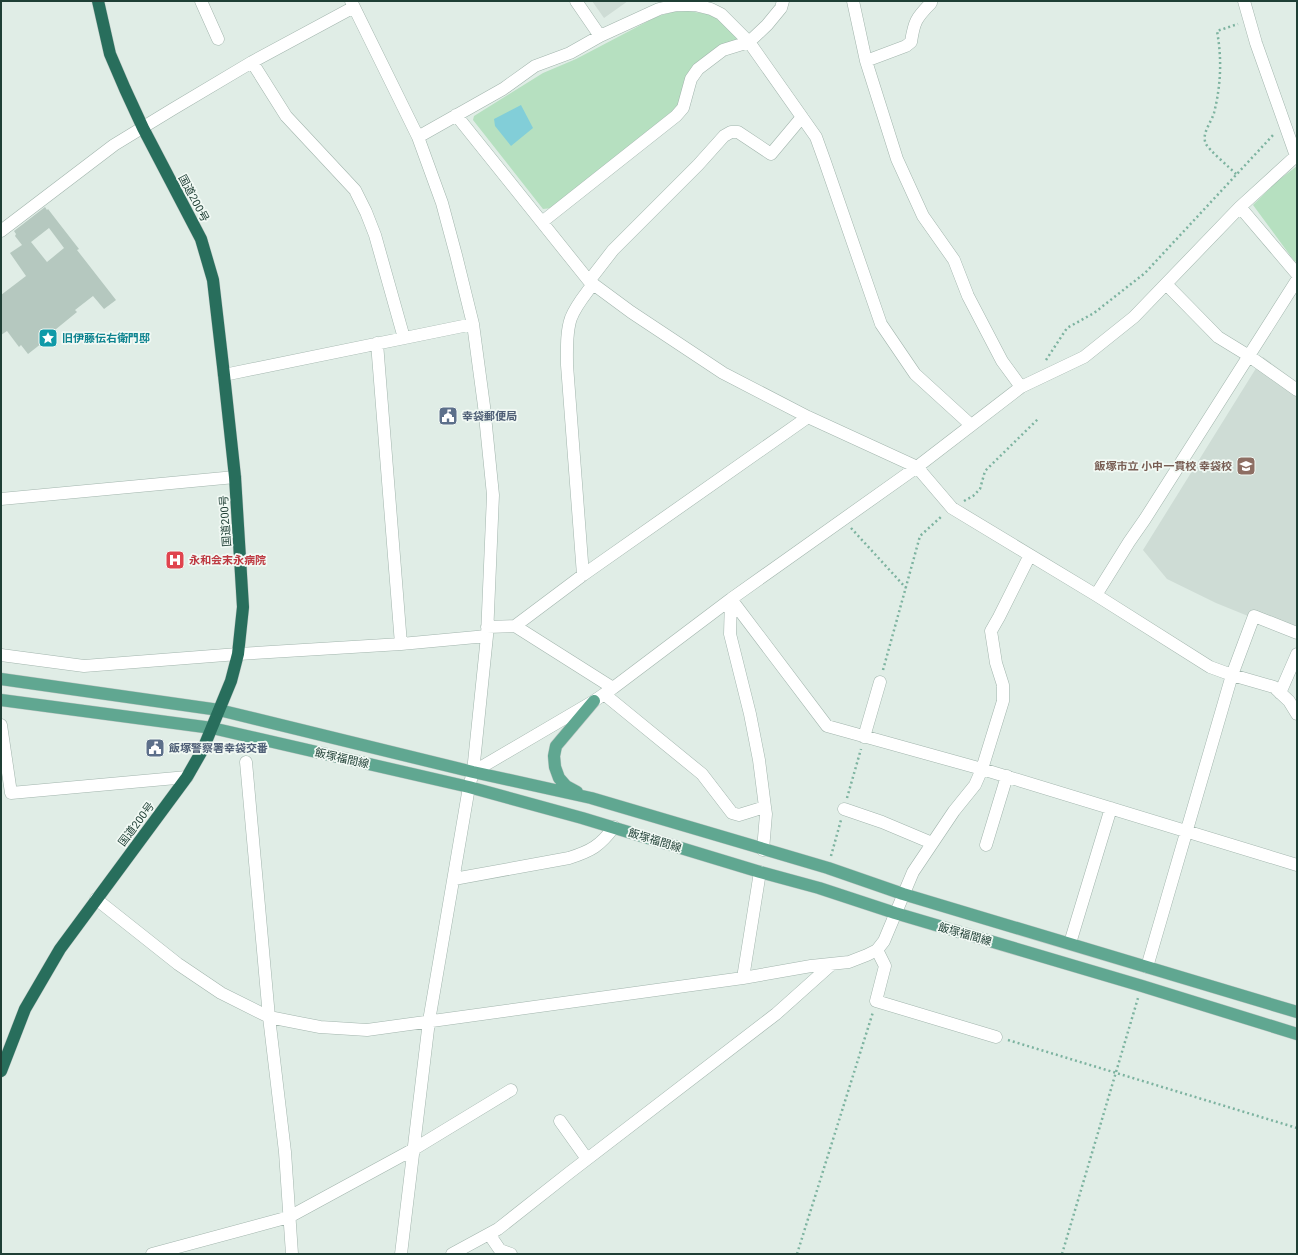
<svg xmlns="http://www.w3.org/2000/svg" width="1298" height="1255" font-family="Roboto,'Noto Sans JP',sans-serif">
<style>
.built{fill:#cedcd5}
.green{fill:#b6e0c0}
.water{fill:#82ced8}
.building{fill:#b5c8bf;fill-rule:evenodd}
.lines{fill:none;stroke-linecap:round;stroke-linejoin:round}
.minor-casing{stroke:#a2b5ad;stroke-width:13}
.major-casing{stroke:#c0c9c6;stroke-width:13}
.highway-casing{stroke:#c0c9c6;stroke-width:13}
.path{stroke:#7db3a0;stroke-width:2.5;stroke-dasharray:2 3;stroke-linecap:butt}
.minor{stroke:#fff;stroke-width:12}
.major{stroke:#60a791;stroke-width:12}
.highway{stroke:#286e5c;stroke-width:12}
.labels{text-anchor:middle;stroke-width:3.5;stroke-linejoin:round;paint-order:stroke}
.street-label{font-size:11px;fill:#1f3f35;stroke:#f1f9f4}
.culture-label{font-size:11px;font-weight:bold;fill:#0d838f;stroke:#f1f9f4;text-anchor:start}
.service-label{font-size:11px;font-weight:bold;fill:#4e5e75;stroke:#f1f9f4;text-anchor:start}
.education-label{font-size:11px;font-weight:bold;fill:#785e54;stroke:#f1f9f4;text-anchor:end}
.health-label{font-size:11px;font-weight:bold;fill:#be3a42;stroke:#f1f9f4;text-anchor:start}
</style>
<rect width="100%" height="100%" fill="#e0ede6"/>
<path class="built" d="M592,1H628L604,18Z
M1263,357L1297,382V636L1216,603L1167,579L1143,550Z"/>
<path class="green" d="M688,11L707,14L717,18L740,39L719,47L681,104L552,208L543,209L473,120L474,116L543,73L576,59L656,17L672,12Z
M1297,166V260L1295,262L1253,205L1276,182Z"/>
<path class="water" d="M521,105L533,128L511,146L495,126L494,119Z"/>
<path class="building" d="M45,207L47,210L48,209L58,222L79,249L77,250L116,300L104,309L93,296L75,310L77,312L50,334L51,336L28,354L21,345L19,347L7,331L1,335V295L26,276L10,253L22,245L15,236L16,234L14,231ZM49,228L64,248L47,262L31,242Z"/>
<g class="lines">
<g class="minor-casing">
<path id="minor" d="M201,1L218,39
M351,1L418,137L442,203L456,255L473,324L484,406L493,495L487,636L473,772L469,787L429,1021L401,1254
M576,1L600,36
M853,1L866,61L897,159L923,216L954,260L968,296L1002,361L1021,387
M1244,1L1256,43L1296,156
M866,61L906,46L911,42C914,22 916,18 931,3V1
M252,62L286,116L355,190L366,212L375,235L404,338
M456,115L589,281L631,312L723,373L808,417L917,467L952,508L1096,595L1210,667L1232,675L1274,687L1289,701L1297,714
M418,137L503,89L535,66L570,53L600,36L659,9L677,5H695L711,9L721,14L749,42L816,137L825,162L881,324L915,374L971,425
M1240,207L1297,274
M542,222L676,116L683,108L691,79L698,69L723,50L749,42L767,25L781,8L783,1
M1,231L114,145L173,109L252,62L354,7
M589,281L613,250L698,165L724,136L731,132H738L771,154L802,117
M1166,284L1218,337L1249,356L1297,390
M377,343L401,644
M224,375L473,324
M1,499L235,477
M583,575L567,365C567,350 566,332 571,318C576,305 585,295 593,284
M1096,595L1129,542L1145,519L1297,280
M731,599L827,726L982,769L1297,865
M731,599L730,634L750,714L759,760L765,807L766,814L763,850
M515,626L613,688
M487,627L515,626L583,575L808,417
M1,655L84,666L238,654L401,644L487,636
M1280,693L1297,654
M604,694L702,774L732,813L739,815L765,807
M1,725L11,793L187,777
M864,737L880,682
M246,762L269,1017L285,1152L292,1254
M473,772L594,701L613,688L731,599L917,467L1021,387L1084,357L1134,317L1240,207L1297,155
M844,809L882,822L932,843
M986,845L1007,776
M454,879L569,858C591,851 600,846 614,827
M96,899L178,964L221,993L269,1017L320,1027L367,1030L743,978L811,966L849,962L867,955L877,950L884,941L913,872L954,811L975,785L982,769L1003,701V685L996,663L991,631L999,617L1030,555
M1070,943L1111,808
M877,950L885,966L876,1001L996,1037
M1147,967L1232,675L1254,616L1297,633
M743,978L760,872
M560,1121L587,1159
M489,1234L500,1250L511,1254
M152,1254L289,1217L414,1149L511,1090
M452,1254L498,1229L569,1173L776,1014L832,964"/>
</g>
<g class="major-casing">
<path id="major" d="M1,679L219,710L473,772L591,798L828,868L903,894L1297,1012
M1,700L212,728L469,787L582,818L760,872L819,888L895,913L1142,986L1297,1034
M577,792L566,786L559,778L555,767L554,756L556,746L594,701"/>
</g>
<g class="highway-casing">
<path id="highway" d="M1,1071L25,1009L60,949L187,777L203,749L231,681L238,654L243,607L235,477L224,375L213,280L201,239L143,128L125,89L110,54L98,1"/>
</g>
<path class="path" d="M1236,174C1230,168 1209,150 1206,144C1201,134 1211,123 1214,113C1221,85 1222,59 1217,31L1238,24
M1046,360L1067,328L1094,313L1145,273L1275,133
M964,501L973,496L980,489L985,471L1039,418
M851,528L906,588
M883,670L920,536L942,516
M847,798L861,749
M831,856L841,820
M1008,1040L1297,1128
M797,1254L873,1012
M1062,1254L1138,998"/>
<use href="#minor" class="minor"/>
<use href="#major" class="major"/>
<use href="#highway" class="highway"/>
</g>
<defs>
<g id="sight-square" transform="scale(1)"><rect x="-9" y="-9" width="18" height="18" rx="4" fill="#0f9aa8" stroke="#f1f9f4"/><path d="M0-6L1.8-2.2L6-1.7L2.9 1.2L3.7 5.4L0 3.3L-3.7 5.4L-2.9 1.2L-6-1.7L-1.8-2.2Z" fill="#fff"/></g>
<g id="civic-square" transform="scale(1)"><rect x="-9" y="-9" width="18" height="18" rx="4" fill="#5c6f8a" stroke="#f1f9f4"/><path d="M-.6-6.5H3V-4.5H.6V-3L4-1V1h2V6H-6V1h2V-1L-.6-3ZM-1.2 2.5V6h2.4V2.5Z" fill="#fff"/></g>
<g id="school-square" transform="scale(1)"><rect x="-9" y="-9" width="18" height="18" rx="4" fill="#8d6e63" stroke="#f1f9f4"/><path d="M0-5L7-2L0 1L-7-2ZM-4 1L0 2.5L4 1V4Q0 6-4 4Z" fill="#fff"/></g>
<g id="hospital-square" transform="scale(1)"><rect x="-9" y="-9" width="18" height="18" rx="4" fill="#e0444e" stroke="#f1f9f4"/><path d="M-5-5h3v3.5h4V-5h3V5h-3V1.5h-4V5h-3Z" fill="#fff"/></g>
</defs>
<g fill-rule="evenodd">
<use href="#sight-square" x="48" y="338"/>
<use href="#civic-square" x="448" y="416"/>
<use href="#school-square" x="1246" y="466"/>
<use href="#hospital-square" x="175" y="560"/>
<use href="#civic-square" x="155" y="748"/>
</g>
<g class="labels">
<g class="street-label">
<text transform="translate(194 198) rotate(62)" y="4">国道200号</text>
<text transform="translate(225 521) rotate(-94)" y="4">国道200号</text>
<text transform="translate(342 758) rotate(13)" y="4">飯塚福間線</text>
<text transform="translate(136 824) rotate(-53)" y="4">国道200号</text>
<text transform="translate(655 840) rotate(17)" y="4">飯塚福間線</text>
<text transform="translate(965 934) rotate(16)" y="4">飯塚福間線</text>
</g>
<g class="culture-label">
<text x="62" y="342">旧伊藤伝右衛門邸</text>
</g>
<g class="service-label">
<text x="462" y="420">幸袋郵便局</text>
<text x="169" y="752">飯塚警察署幸袋交番</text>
</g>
<g class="education-label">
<text x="1232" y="470">飯塚市立 小中一貫校 幸袋校</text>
</g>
<g class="health-label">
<text x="189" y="564">永和会末永病院</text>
</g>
</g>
<rect width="1298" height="1255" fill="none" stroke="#1f3f35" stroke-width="4"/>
</svg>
